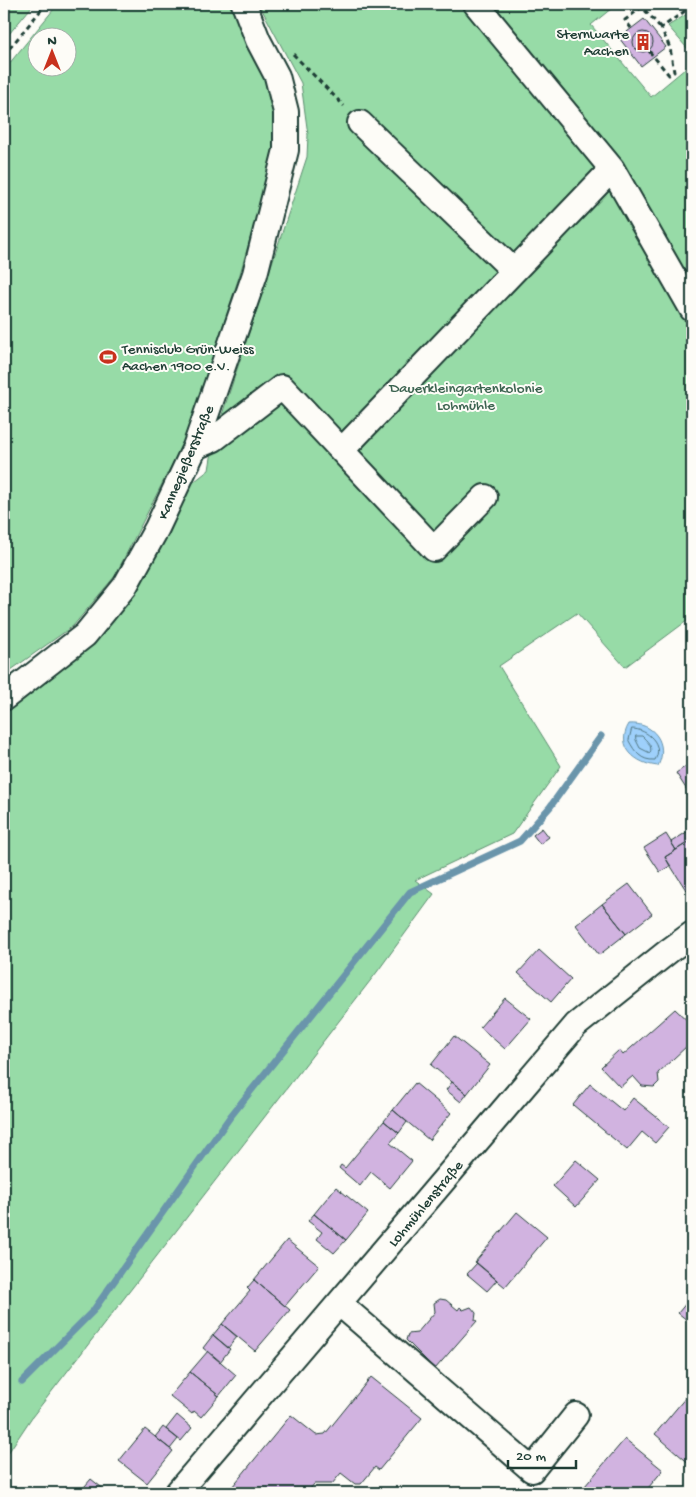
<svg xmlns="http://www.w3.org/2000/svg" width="696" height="1497" font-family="'Gochi Hand',sans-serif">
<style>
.green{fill:#97dba7;stroke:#5b8c6e;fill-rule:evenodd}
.water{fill:#9ed0fb;stroke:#6b95ab}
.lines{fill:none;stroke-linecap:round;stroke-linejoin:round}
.shore{stroke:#527884;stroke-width:1}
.stream{stroke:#6b95ab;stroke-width:7}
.building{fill:#d1b3e0;stroke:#1f3d34}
.minor-casing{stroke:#1f3d34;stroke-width:28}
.path{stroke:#1f3d34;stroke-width:3;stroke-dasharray:5 4;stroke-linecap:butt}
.minor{stroke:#fdfcf7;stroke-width:24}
.labels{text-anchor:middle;stroke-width:4;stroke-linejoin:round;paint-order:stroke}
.poi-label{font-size:15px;fill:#1f3d34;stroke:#fdfcf7;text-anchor:end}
.park-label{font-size:15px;fill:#3d6451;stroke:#fdfcf7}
.street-label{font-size:15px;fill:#1f3d34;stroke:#fdfcf7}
</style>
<rect width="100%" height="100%" fill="#fdfcf7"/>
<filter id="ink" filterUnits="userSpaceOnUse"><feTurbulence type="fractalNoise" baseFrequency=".02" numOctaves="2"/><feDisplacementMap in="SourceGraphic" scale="10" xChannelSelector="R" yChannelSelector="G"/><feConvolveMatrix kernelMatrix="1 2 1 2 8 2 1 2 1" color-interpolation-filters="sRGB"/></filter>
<g filter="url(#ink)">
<path class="green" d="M4,4H34L4,40Z
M58,4H236L271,81L276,148L240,274L185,439L115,576L73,626L4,675V70ZM38,38H68V68H38Z
M259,4H617L591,25L651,97L692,63V617L625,667L577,613L499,666L561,766L512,834L415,880L434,894L377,972L32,1417L4,1459V715L90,646L144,577L186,488L209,470L214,439L307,157L308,135L301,83Z
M692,11V54L668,26Z"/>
<path class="water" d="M629,724C654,722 669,744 658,766C636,764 615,747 629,724Z"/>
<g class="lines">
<path class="shore" d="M632,729C648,729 664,745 655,760C641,761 635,752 629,741Z
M636,736H642C647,741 653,746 650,753L640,748L636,740Z"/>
<path class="stream" d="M22,1382L93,1311L230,1117L410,892L520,841L550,807L601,736"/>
</g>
<path class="building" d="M644,19L666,47L641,66L619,38Z
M633 42a10 10 0 1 1 20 0a10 10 0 1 1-20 0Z
M689,764L692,768V798L676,773Z
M542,828L549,837L540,844L533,835Z
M690,830L692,840L676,850L671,842Z
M666,834L676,850L665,857L670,866L660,872L644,848Z
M692,840V886L686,890L665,857Z
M629,884L652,914L626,934L602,904Z
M602,904L626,934L599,955L576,925Z
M539,950L571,979L551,1002L518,973Z
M505,998L531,1019L505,1049L480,1027Z
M675,1009L692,1025V1047L687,1046L658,1073L659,1082L654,1087L642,1086L633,1076L620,1087L601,1067L619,1050L623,1055Z
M454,1036L490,1065L467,1094L431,1065Z
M452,1082L467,1094L461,1102L446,1090Z
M415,1083L451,1113L429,1140L393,1110Z
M590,1084L623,1111L633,1098L669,1127L655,1143L642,1132L627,1150L573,1105Z
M393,1110L407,1122L399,1133L384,1121Z
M384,1121L399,1133L390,1143L412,1161L390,1188L371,1172L360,1186L339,1168L341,1165L345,1168Z
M576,1160L600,1180L576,1207L553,1186Z
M336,1187L368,1213L346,1240L314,1214Z
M517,1212L547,1237L505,1287L475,1262Z
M314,1214L346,1240L334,1253L317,1239L322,1232L308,1221Z
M287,1240L319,1266L285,1306L254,1280Z
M477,1263L497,1280L487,1291L467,1274Z
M254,1280L290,1310L255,1351L222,1324L250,1291L247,1288Z
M692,1296V1324L678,1313Z
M440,1299L446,1300L458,1310L460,1307L463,1310L471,1307L476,1313L475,1320L477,1321L435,1369L406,1340L408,1334L417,1333L435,1312L434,1303Z
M222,1324L237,1337L228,1348L213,1335Z
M213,1335L230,1349L220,1362L203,1348Z
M208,1351L236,1375L219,1396L190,1372Z
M190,1372L219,1396L201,1417L194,1411L192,1414L170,1396Z
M371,1377L422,1418L379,1470L375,1467L361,1484H355L341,1473L332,1484H314L307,1493H240L232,1487L291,1415L316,1435L325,1434Z
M692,1390V1466L655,1434Z
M177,1415L192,1428L181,1441L166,1429Z
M163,1427L178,1439L170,1449L155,1437Z
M145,1429L173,1451L147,1483L119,1461Z
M625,1439L663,1470L644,1493H579Z
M91,1479L106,1491L104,1493H79Z"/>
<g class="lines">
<g class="minor-casing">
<path id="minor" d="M476,4L612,169L692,309
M360,123L514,271
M195,447L214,439L282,387L434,549L485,497
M342,450L612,169
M4,698L85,635L125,586L157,528L195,447L255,274L286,150V112L277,76L258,40L244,4
M340,1304L532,1470L576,1415
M177,1493L576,1025L670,950L692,934"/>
</g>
<path class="path" d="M631,28L625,20L642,7L661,28
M649,51L669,75L674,72L670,48L661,28L692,6
M293,54L344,106
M4,55L46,4"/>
<use href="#minor" class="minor"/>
</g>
</g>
<defs>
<g id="building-bare" transform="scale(1.35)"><path d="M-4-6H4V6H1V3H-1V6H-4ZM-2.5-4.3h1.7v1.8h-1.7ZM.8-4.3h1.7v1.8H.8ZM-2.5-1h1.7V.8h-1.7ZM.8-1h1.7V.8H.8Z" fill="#c8321e" stroke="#fdfcf7" stroke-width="2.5" paint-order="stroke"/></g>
<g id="stadium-bare" transform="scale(1.35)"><path d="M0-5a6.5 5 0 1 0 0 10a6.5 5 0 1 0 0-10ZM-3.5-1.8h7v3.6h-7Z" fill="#c8321e" stroke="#fdfcf7" stroke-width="2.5" paint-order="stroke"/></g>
</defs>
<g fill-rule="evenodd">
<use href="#building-bare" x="643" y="42"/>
<use href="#stadium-bare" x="108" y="357"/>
</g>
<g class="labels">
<g class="poi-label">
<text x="629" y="38">Sternwarte<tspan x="629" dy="17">Aachen</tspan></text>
<text x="122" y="353" text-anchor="start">Tennisclub Grün-Weiss<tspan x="122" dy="17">Aachen 1900 e.V.</tspan></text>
</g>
<g class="park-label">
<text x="466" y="392">Dauerkleingartenkolonie<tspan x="466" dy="17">Lohmühle</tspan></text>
</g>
<g class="street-label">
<text transform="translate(185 462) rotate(-67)" y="5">Kannegießerstraße</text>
<text transform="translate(425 1203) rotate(-50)" y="5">Lohmühlenstraße</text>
</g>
</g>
<rect width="696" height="1497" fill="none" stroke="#fdfcf7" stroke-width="20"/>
<rect x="10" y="10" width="676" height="1477" fill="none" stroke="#1f3d34" stroke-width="2" filter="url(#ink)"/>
<g transform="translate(52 52)"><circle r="24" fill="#fdfcf7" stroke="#a4b0a9"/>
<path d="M0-4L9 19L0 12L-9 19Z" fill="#c8321e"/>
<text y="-8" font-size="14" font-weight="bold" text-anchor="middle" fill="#1f3d34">N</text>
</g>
<path d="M508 1460v8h68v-8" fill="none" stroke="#1f3d34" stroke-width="2.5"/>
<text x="516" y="1460" font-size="15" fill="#1f3d34" stroke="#fdfcf7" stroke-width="4" paint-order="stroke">20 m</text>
</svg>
